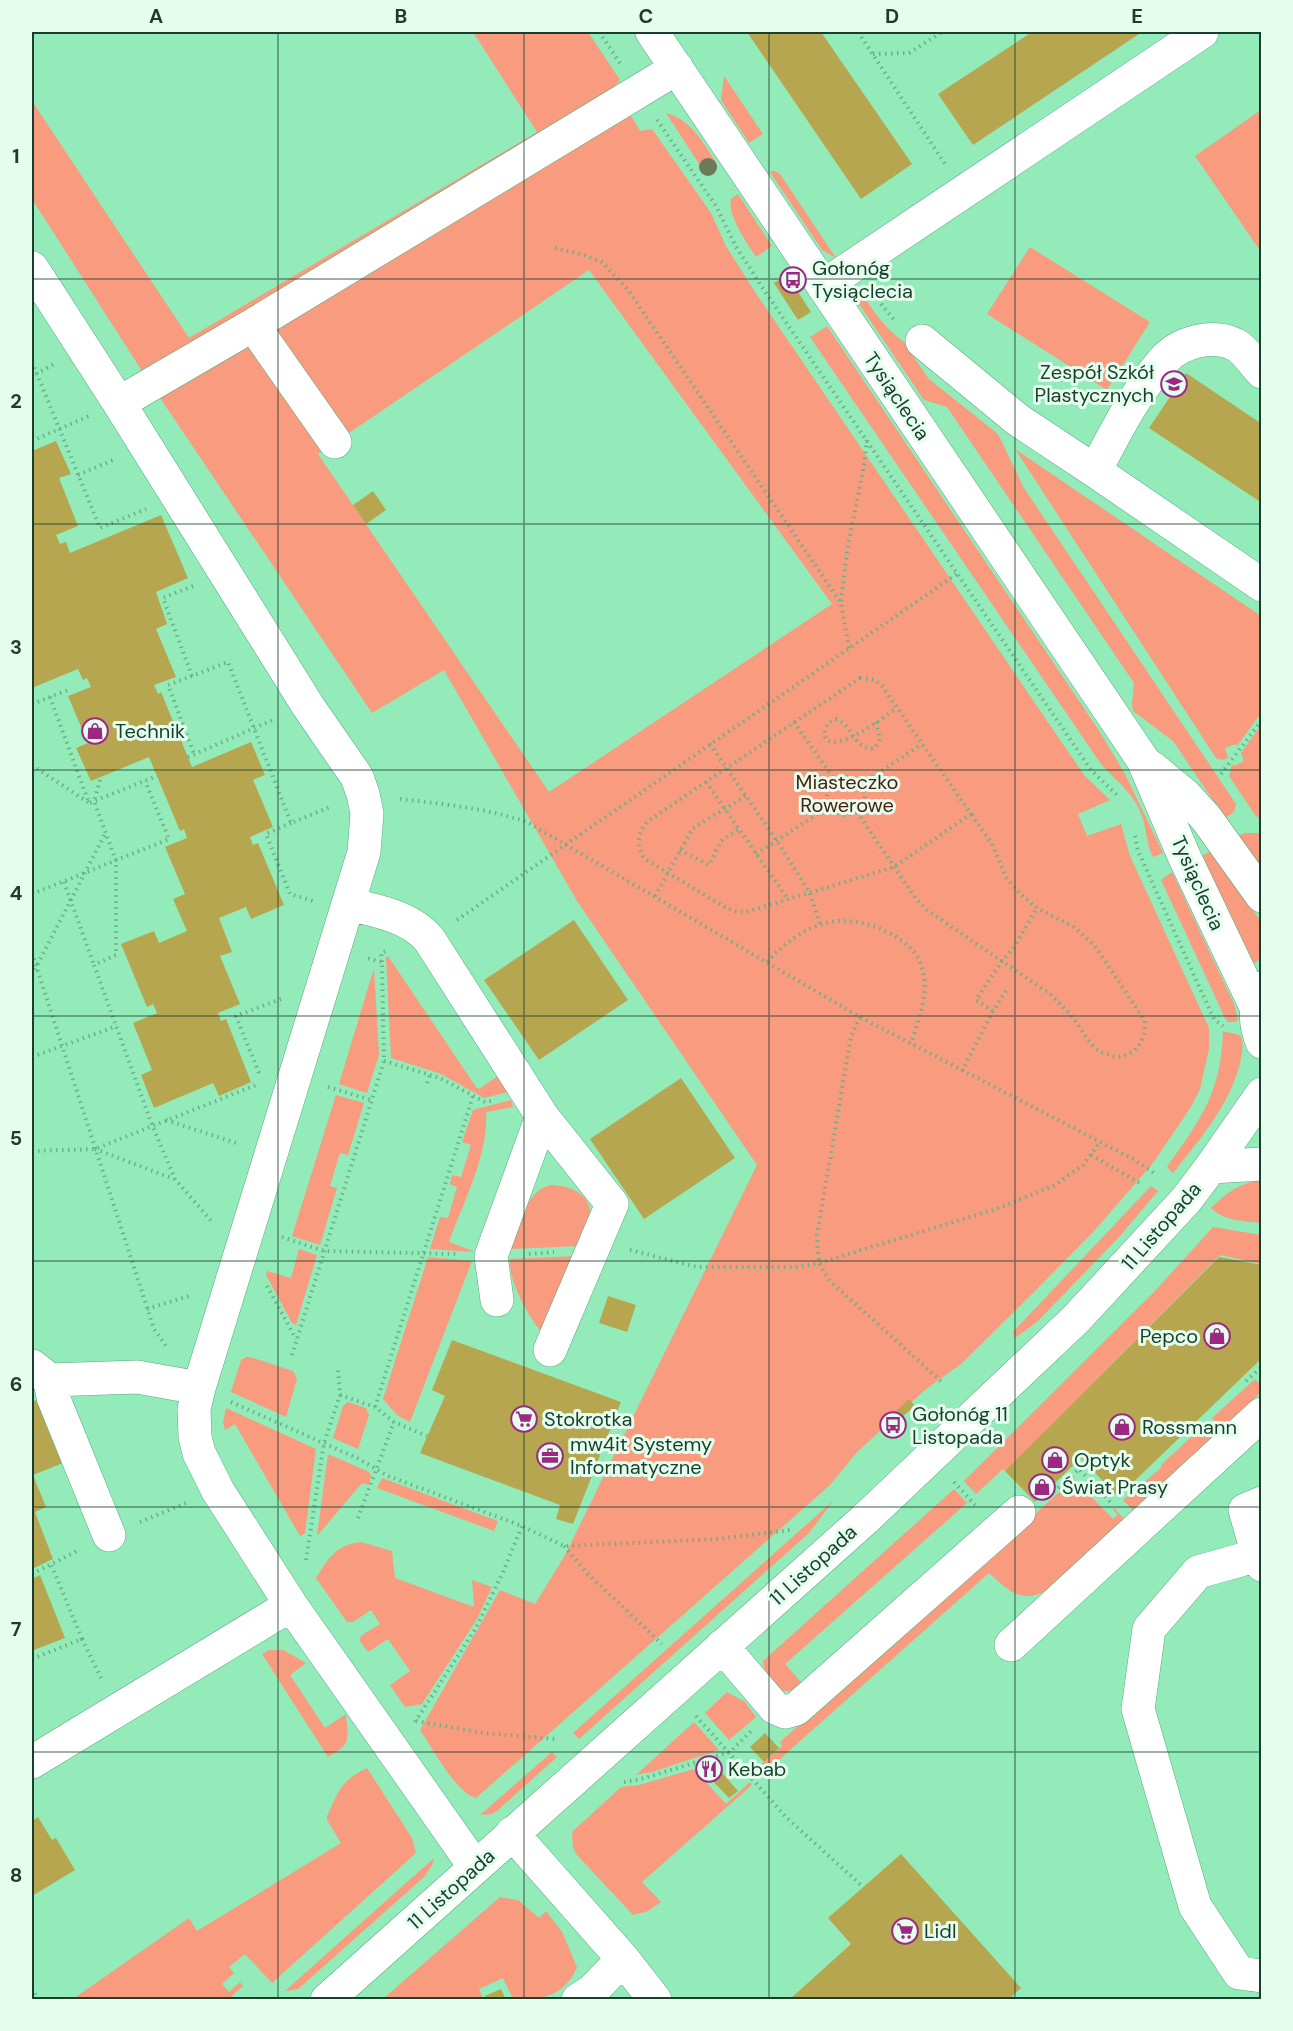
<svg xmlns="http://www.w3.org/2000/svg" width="1293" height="2031" font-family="'DM Sans',sans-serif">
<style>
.green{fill:#f89b7e;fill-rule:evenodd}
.building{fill:#b6a64f}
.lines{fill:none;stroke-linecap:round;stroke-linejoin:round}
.minor-casing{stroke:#54ab7d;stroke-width:34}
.path{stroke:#6ab089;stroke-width:4;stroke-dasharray:1.5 4.5;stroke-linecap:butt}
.minor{stroke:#fff;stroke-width:33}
.tree{fill:#6d795a}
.grid{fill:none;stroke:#1a3e2b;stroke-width:1.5;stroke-opacity:0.55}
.labels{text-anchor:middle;stroke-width:6;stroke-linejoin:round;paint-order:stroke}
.poi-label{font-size:20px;fill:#1a3e2b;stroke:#e4fdee;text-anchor:start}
.street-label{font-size:20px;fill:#1a3e2b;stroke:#e4fdee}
.park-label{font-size:20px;fill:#4d1c0b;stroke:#e4fdee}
.neatline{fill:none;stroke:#1a3e2b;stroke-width:2}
.grid-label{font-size:20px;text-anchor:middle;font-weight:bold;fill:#1a3e2b}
</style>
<rect width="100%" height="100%" fill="#94ebba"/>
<path class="green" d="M473,32H588L620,80L614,87L640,131L652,129L711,213L726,246L757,295L1084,775L1110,800L1078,814L1087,836L1121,824L1130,856L1209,1028V1049L1200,1089L1191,1107L1153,1163L1095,1230L1032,1294L961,1364L926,1389L857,1452L830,1485L476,1798C456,1793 432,1747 420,1730L500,1590L535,1604L564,1557L757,1165L577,901L444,670L372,713L142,371L32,199V101L189,338L537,132ZM589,270L832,604L549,792L318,454Z
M724,76L763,134L749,143L721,100Z
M1261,110V252L1195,156Z
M666,113C691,120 702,141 716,162L703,170Z
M775,171L780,174L836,258L822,250L770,172Z
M738,194L772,246L756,257C747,243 727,215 731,199Z
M1030,247L1150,322L1107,390L987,314Z
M855,283C875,314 884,329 915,350L913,356L929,379L998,434L1024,488L1236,804L1234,812L1225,818L1173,741L1133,711L1132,704L1134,683L947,407L924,400L855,298L853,288Z
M827,326L1100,732L1125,774L1163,853L1153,857C1146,844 1147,830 1142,816C1133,792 1117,782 1101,764L810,337Z
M1015,449L1261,616V713L1237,746L1236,744L1225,748L1228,757C1225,761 1220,760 1216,758Z
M1261,725V820L1255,815L1229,776L1232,764L1234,766L1244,761L1241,753Z
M1245,833H1261V869L1238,836Z
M1213,850L1261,922V958L1252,965L1202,856Z
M1172,872L1234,1004L1238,1019L1236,1022H1228L1225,1018L1161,880Z
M388,956L476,1087L479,1089L501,1074L509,1092L484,1098L441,1074L391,1058L386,958Z
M374,968L379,1055L367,1093L339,1084Z
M1223,1031C1227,1033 1237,1033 1240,1036C1244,1040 1242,1049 1242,1054C1234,1100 1201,1138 1173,1173L1167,1167C1201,1118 1221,1094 1223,1031Z
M336,1095L364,1103L348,1155L340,1153L330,1186L337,1188L320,1245L292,1236Z
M511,1100L513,1107L486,1112C489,1154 463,1203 449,1242L475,1252L430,1249L440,1217L448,1218L457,1187L450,1184L452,1175L461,1177L471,1145L462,1142L473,1110Z
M1261,1180V1223C1245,1221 1223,1221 1211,1208C1226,1193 1240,1183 1261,1180Z
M550,1185C569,1185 593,1194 590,1218C589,1227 583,1237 580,1246L511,1249C520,1227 524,1192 550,1185Z
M1151,1186L1158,1191L1120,1236L1037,1322L1015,1338L1013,1332Z
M1213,1227L1261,1235V1264L1220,1255L1005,1471L1003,1469L976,1494L964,1481L1154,1292Z
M299,1249L317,1255L296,1325L292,1323L266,1275L267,1271L291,1278Z
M576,1256L541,1332C527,1313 509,1283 510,1259Z
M428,1257L472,1261L410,1422L397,1415L383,1399Z
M246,1357H250L293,1371L297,1379L286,1417L231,1392L241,1360Z
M1255,1379L1261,1385V1392L1222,1429L1212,1418Z
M348,1402L366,1408L369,1415L358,1449L333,1438L343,1406Z
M226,1408L316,1449L305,1533L300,1536L235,1424L225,1430L223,1423Z
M1203,1426L1213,1437L1134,1511L1123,1500L1162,1467L1161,1465Z
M328,1454L369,1472L371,1475L369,1485L362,1483L317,1536Z
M382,1478L498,1521L494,1531L377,1488Z
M1074,1479L1113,1519L1118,1515L1113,1510L1114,1508L1124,1519L1047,1590C1021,1605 1007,1589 989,1573L762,1775L756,1769L782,1746L780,1742Z
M954,1489L967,1503L785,1664L801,1682V1685C779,1701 766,1683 763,1661Z
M834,1500L809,1533L579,1739L573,1733Z
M361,1542L392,1551L395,1578L474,1607L472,1580L492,1587L477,1619L422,1704L405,1707L390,1685L410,1671L388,1639L368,1652L359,1640L362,1635L380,1624L371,1610L353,1622H347L316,1578C329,1558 335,1545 361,1542Z
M269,1650H283L306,1663L290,1675L325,1728L346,1714C348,1739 352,1744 328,1757L262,1654Z
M727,1692L745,1702L756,1717L729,1740L705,1713Z
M694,1722L719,1750L652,1772L636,1775Z
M552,1752L557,1757L497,1811L492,1814L480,1815Z
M367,1768L412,1838L416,1853L272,1983L245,1954L229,1967L234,1973L222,1984L229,1992L240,1982L243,1986L232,1996L235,1999H73L189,1918L197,1931L341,1843L327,1820V1816C339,1791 340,1781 367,1768Z
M694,1769L726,1804L750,1782L752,1785L642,1882L661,1902L648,1911L633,1915L577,1855L573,1848L572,1832L621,1787L639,1785Z
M434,1858L432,1865L424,1877L305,1983L298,1989L285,1991Z
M500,1897L518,1900L539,1918L546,1911L562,1932L577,1967C564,1997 542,2000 513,1999L503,1978L479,1989L483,1999H383Z"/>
<path class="building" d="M747,32H821L912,164L861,199Z
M1032,32H1142L973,145L938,94Z
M787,275L811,312L798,320L774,283Z
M1186,373L1262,424V503L1149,428Z
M56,441L71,474L59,478L78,526L56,535L60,544L66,542L70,553L161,515L188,578L156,592L167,624L156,629L176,677L154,685L158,694L161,692L192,767L251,742L265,775L253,780L273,827L250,837L253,845L258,843L284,905L251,919L246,907L219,918L232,952L220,956L240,1004L218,1013L221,1021L226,1019L251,1082L219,1096L213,1083L154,1108L141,1075L152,1070L133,1023L157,1013L153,1004L147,1007L121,944L154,931L159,943L187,931L173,899L185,894L165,847L187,838L184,829L180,831L149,757L91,781L76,748L88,743L68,696L91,687L87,678L83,680L78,669L32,688V451Z
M373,491L386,510L366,524L353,505Z
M574,920L628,1000L539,1060L484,980Z
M681,1078L735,1158L644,1219L590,1139Z
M1219,1257L1262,1265V1358L1118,1497L1081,1458L1035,1502L1005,1471Z
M608,1296L636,1305L627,1332L599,1323Z
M452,1340L621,1402L573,1524L556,1519L560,1505L420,1453L445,1396L432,1390Z
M41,1398L68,1461L33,1475L46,1507L35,1512L53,1559L32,1569V1402Z
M909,1399L915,1406L897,1421L892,1415Z
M40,1575L65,1638L34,1650L32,1645V1579Z
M765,1733L779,1748L764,1762L750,1747Z
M716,1766L738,1791L729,1798L707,1775Z
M38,1817L52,1840L56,1838L75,1870L32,1896V1821Z
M901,1854L1021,1988L1008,2000H789L851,1944L828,1918Z
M501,1989L506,2000H487L485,1996Z"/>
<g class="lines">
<g class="minor-casing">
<path id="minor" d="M652,32L1143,760L1184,856L1255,1005
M32,268L119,403L308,706L357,777L363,794L367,813L364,852L199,1388L194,1409L195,1437L199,1453L218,1491L291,1605L475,1867
M823,286L1202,32
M253,325L335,442
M922,341L1018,420L1095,471L1262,585
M119,403L253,325L677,68
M1095,471C1115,433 1135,393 1164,360C1180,342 1213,333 1236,345C1245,350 1254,364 1262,372
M1151,767L1186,796L1206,818L1262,896
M348,904C376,910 410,917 429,939L542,1116L491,1256L497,1300
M1262,988C1255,1007 1254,1022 1262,1042
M542,1116L612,1204L550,1350
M1211,1167L1262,1164
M32,1366L50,1380L137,1377L199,1388
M50,1380L53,1397L109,1535
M1258,1555L1245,1510L1262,1503
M1262,1565L1258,1555L1198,1572L1149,1629L1138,1709L1195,1906L1239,1973L1262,1976
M1011,1645L1262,1414
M722,1646L775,1708L785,1712L796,1709L1019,1512
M32,1762L291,1605
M512,1833L623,1959L655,2000
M327,2000L865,1519L1076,1319L1186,1200L1211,1167L1262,1094
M578,2000L592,1991L623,1959"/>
</g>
<path class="path" d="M599,32L620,63
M858,32L945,164
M873,54L909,53L942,32
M657,120L716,206L736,247L764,290L1091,770L1118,796
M555,248L581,254L602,262L628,290L841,603L849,648
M881,304L895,321
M32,362L100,528L146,509
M36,374L54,364
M32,441L89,416
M78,475L113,460
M193,586L163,598L192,676L228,662L291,823L330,807
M841,601L847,551L864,465L867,440
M192,676L168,685L194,754
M860,678L875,680L882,686L971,814L894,867L746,912L736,911L726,908L645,859C635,847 638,832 648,821Z
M50,697L89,803L157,776
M32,704L71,689
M794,722L834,779
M876,722L880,739L875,748C855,752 853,726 837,719C826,722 823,729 826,740C843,750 882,718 897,708
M710,744L777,841L810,893L820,924
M188,757L275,719
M32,765L89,803
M1221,774L1262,720
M827 796a19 19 0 1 1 38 0a19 19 0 1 1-38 0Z
M100,780L94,801L116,861V955L94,965L152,1125L175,1179L213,1223
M706,782L788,899
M862,784L922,744
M400,799C443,804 485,808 527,822L860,1017L1133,1159L1154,1173
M857,812L916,899L927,910L1050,994L1071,1015L1092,1045L1100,1052L1116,1057L1124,1056L1134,1051L1140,1044L1145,1032V1021L1105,961L1094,945L1074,927L1037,908L1017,891L1006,877L992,844L971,814
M291,823L266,834L290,894L313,901
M1135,836L1138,851L1212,1015L1215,1020L1223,1026
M680,850L709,865L721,841L739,829
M756,854L830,806
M64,882L94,965
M32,894L169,839L145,781
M655,896L693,828L746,796
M457,920L958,573
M32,953L154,1329L166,1346
M382,962L381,953L386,951
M767,962C802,924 841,908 889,933C904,941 918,951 922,968C930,994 918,1020 911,1044
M32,975L105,834
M993,1011L976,1000L1002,961L1013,949L1037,908
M860,1017L851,1036L817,1235L819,1263L830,1281L944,1384
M32,1057L117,1026
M384,1061L440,1078L485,1102L491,1101
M962,1071L993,1011L1006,991
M259,1073L236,1016L284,998
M427,1083L430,1075
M328,1087L371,1100
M166,1120L239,1144
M95,1149L174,1179
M32,1151L95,1149L256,1085
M1091,1155L1143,1185
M282,1237L324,1251L458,1254
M630,1250L697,1267H797L819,1263L999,1208L1055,1185L1083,1165L1100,1142
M529,1254L554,1252
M267,1286L296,1339
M147,1309L192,1295
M292,1355L384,1061L382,962L366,958
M1246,1381L1262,1367
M340,1395L375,1407L394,1422L427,1436
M231,1402L357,1458L388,1476L522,1526L564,1546L719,1539L790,1530
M375,1407L473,1096
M954,1482L975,1505
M1049,1496L1079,1469L1113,1505
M358,1518L394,1422
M140,1522L186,1503
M564,1546L588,1574L662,1644
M306,1560L324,1443L340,1395L338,1369
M32,1574L79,1550
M82,1639L102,1680
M32,1659L82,1639L51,1564
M696,1716L786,1817L863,1887
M416,1721L483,1733L555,1739
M415,1722L476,1628L503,1572L522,1526
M624,1782L641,1779L730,1752L751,1731
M32,1988L38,2000"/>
<use href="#minor" class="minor"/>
</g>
<circle class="tree" cx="708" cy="167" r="9"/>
<path class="grid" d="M278,32V2000M524,32V2000M769,32V2000M1015,32V2000M32,279H1262M32,524H1262M32,770H1262M32,1016H1262M32,1261H1262M32,1507H1262M32,1752H1262"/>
<defs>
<g id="bus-ring" transform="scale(1.35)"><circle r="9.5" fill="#e4fdee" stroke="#9c2882" stroke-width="1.5"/><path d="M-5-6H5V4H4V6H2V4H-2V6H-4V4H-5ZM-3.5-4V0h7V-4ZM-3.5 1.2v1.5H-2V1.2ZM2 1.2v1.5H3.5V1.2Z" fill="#9c2882"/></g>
<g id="school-ring" transform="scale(1.35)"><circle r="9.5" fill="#e4fdee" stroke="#9c2882" stroke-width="1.5"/><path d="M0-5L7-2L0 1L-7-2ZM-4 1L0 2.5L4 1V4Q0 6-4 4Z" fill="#9c2882"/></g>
<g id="shop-ring" transform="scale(1.35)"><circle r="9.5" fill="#e4fdee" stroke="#9c2882" stroke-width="1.5"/><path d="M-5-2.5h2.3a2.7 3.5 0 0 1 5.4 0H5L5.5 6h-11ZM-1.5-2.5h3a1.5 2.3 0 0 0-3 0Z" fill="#9c2882"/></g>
<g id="supermarket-ring" transform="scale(1.35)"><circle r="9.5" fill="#e4fdee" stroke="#9c2882" stroke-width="1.5"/><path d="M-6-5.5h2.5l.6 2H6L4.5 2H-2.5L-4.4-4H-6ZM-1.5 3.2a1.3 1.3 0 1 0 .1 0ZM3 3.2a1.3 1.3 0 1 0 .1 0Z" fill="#9c2882"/></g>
<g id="office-ring" transform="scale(1.35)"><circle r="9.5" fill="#e4fdee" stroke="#9c2882" stroke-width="1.5"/><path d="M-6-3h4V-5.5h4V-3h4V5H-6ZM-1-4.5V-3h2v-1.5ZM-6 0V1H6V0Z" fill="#9c2882"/></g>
<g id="restaurant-ring" transform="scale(1.35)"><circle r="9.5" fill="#e4fdee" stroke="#9c2882" stroke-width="1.5"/><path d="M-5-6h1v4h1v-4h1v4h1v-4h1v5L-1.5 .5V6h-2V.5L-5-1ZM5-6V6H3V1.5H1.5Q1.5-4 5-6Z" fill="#9c2882"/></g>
</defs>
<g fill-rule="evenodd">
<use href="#bus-ring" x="793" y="280"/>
<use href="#school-ring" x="1174" y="384"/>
<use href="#shop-ring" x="95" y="731"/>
<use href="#shop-ring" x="1217" y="1336"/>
<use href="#supermarket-ring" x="524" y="1419"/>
<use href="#bus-ring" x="893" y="1425"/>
<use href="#shop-ring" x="1122" y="1427"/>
<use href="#office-ring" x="550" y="1456"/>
<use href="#shop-ring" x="1055" y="1460"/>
<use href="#shop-ring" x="1042" y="1487"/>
<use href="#restaurant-ring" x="709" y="1769"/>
<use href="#supermarket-ring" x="905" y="1931"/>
</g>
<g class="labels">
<g class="poi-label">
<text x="812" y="275">Gołonóg<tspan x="812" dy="23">Tysiąclecia</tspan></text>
<text x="1154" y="379" text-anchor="end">Zespół Szkół<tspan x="1154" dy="23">Plastycznych</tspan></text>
<text x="115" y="738">Technik</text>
<text x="1198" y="1343" text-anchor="end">Pepco</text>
<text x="912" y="1421">Gołonóg 11<tspan x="912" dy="23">Listopada</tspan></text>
<text x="544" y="1426">Stokrotka</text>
<text x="1142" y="1434">Rossmann</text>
<text x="570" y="1451">mw4it Systemy<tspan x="570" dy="23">Informatyczne</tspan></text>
<text x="1074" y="1467">Optyk</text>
<text x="1062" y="1494">Świat Prasy</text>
<text x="728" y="1776">Kebab</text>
<text x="924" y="1938">Lidl</text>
</g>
<g class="street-label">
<text transform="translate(897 396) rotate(56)" y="7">Tysiąclecia</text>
<text transform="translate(1198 883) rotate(66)" y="7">Tysiąclecia</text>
<text transform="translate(1161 1226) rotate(-49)" y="7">11 Listopada</text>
<text transform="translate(813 1565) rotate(-42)" y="7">11 Listopada</text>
<text transform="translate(451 1889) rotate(-42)" y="7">11 Listopada</text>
</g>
<g class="park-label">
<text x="847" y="789">Miasteczko<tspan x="847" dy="23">Rowerowe</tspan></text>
</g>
</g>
<rect width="1293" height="2031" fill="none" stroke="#e4fdee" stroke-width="66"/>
<rect x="33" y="33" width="1227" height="1965" class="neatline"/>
<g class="grid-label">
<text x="156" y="23">A</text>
<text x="401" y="23">B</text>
<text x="646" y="23">C</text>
<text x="892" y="23">D</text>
<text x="1137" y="23">E</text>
<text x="16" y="163">1</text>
<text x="16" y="408">2</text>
<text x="16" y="654">3</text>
<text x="16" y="900">4</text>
<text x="16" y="1145">5</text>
<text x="16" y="1391">6</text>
<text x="16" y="1636">7</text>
<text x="16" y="1882">8</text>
</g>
</svg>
